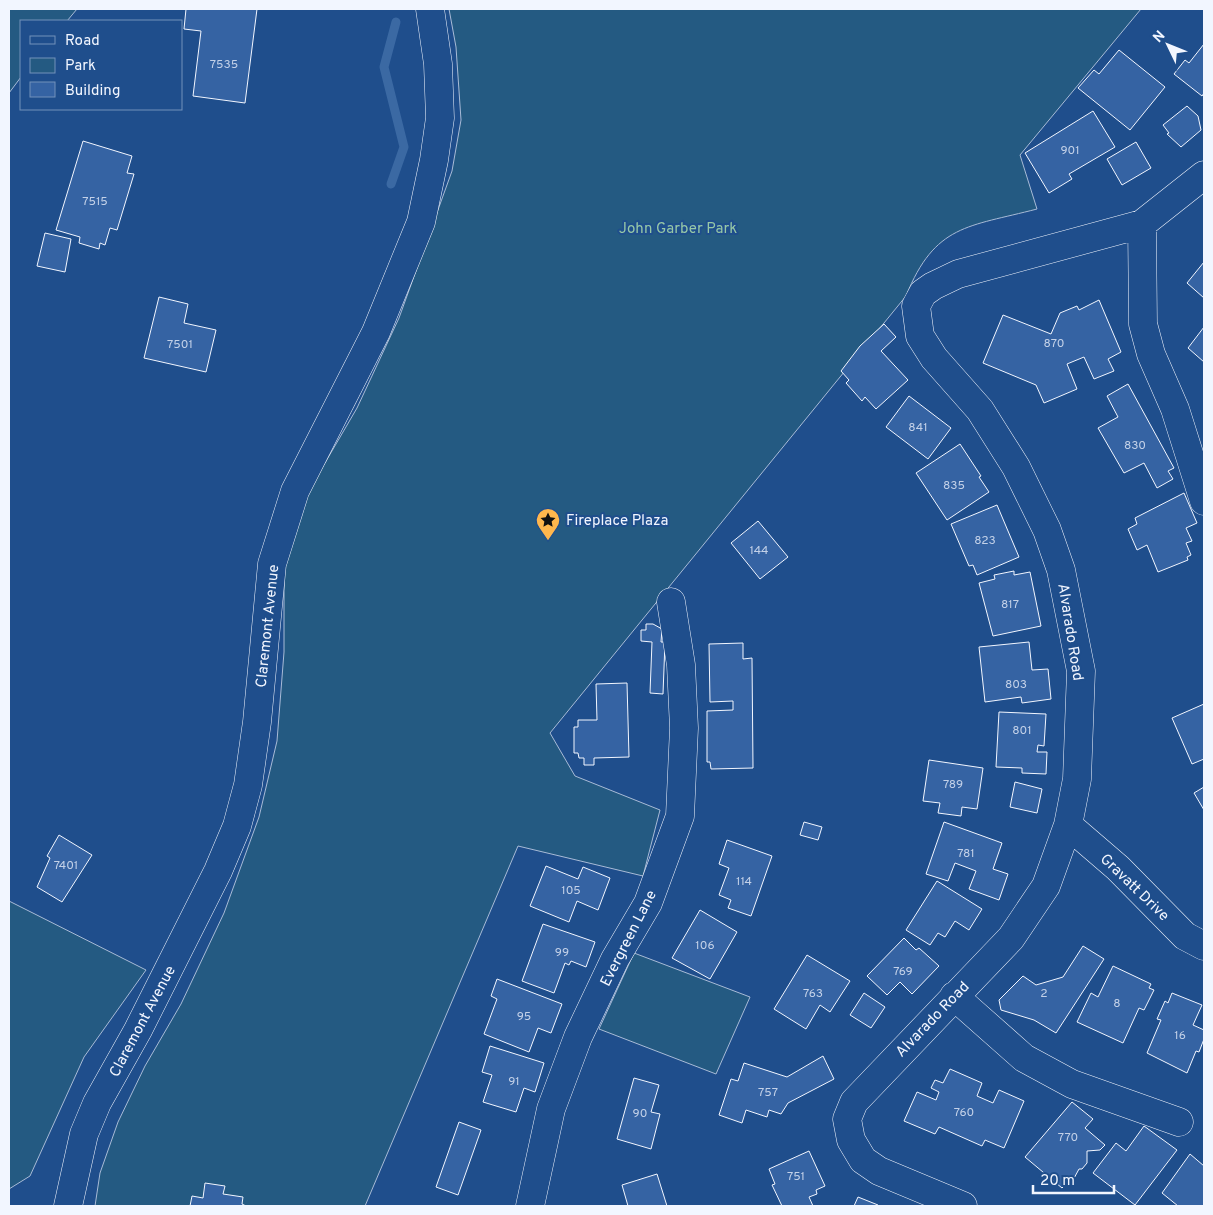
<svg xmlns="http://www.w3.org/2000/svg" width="1213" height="1215" font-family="Overpass,sans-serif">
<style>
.green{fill:#245a82;stroke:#a8bbd7}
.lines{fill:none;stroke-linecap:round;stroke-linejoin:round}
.stream{stroke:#3b69a3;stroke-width:9}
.building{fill:#3563a3;stroke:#f2f6ff}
.minor-casing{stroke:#f2f6ff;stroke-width:29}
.major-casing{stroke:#f2f6ff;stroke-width:29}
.minor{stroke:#1f4e8c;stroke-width:28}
.major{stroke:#1f4e8c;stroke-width:28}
.labels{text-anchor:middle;stroke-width:4;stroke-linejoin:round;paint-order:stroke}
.number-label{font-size:12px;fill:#c3d1e8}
.park-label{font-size:15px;fill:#97c8a6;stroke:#1f4e8c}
.poi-label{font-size:15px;fill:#f2f6ff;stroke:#1f4e8c;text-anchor:start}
.street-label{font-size:15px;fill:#f2f6ff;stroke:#1f4e8c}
</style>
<rect width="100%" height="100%" fill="#1f4e8c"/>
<path class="green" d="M9,9H77L67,21H21V77L9,93Z
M449,9H1141L1020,155L1037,209C968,227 935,224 906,296L550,733L575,776L660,810L643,876L518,846L365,1206H95L100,1173L118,1122L145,1066L181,1004L224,913L259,817L277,741L284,652V560L308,492L357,408L399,318L452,171L461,120L456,47Z
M9,901L146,970L84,1057L30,1176L9,1189Z
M634,953L750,997L716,1074L599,1029Z"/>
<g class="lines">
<path class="stream" d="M391,184L404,147L384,67L396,22"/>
</g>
<path class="building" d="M186,9H257L245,103L193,96L201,31L184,29Z
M1204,44V93L1202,96L1174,74L1185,60L1189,63Z
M1119,50L1165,87L1130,130L1078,88L1094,70L1099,74Z
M1187,106L1198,116L1201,130L1181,147L1167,134L1169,133L1163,125Z
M1093,111L1115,147L1069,174L1072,179L1049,193L1025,153Z
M83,141L132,156L127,173L134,174L117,230L110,228L105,245L100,243L99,249L79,243L80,237L56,230Z
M1136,142L1151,168L1122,185L1107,159Z
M45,233L71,239L65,272L37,266Z
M1204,262V298L1187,283Z
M159,297L188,304L184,323L216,330L206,372L144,358Z
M1099,300L1121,352L1108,359L1114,371L1094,379L1084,357L1067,364L1077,389L1044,403L1036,385L983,363L1003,315L1051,334L1060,313L1077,306L1079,310Z
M884,324L896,337L881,351L908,380L876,409L865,397L862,401L846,383L849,380L841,371L860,346Z
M1204,327V362L1188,348Z
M1128,384L1174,468L1168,471L1173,479L1157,488L1144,463L1124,473L1098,428L1118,417L1107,396Z
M909,396L951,428L928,459L886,427Z
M960,444L981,476L979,477L989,492L947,520L916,473Z
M1184,493L1197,523L1186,528L1192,541L1186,543L1191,555L1187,557L1188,560L1158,572L1147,545L1137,550L1128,529L1137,524L1135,518Z
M997,505L1019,557L977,575L973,565L969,566L951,524Z
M758,521L788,557L760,579L731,543Z
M1014,571V575L1030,572L1041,626L993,636L979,583L995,579L994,575Z
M646,624H653L662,629L661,642H665L663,694L650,693L652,642L641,641V630H646Z
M1029,642L1032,670L1048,669L1051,699L1022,703L1021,697L985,702L979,647Z
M743,643V659L752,658L753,768L711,769L710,762H707V711L733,710V701L710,702L709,644Z
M627,683L629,757L594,758V765H584V758H579L578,753H574V727H578V720H597L596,684Z
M1204,704V759L1192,764L1172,718Z
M999,712L1046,714L1044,746L1038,745L1037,752H1047L1046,774L1022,773V768L996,767Z
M929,760L983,768L977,809L962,807L961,816L938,813L940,803L923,801Z
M1015,782L1042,789L1037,813L1010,807Z
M1204,787V810L1194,793Z
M804,822L822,827L818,840L800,835Z
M944,822L1002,843L993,869L1008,874L999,900L969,889L976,871L955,863L948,881L926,874Z
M59,835L92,855L62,902L37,887L50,858L47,856Z
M727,840L772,856L751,916L728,908L731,900L719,895L729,868L719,864Z
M546,866L578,879L583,867L610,878L598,910L577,901L569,922L530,906Z
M937,881L982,909L969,930L955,921L945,937L938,933L930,945L906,930Z
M700,910L737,932L710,979L672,958Z
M543,924L595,942L586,967L571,961L569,965L565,963L554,993L522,981Z
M904,938L916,950L919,948L939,966L912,994L900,982L887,995L867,976Z
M1083,946L1104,959L1056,1033L1034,1020L1001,1010L999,1000L1023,976L1036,985L1063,977Z
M807,955L850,981L830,1012L820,1005L806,1029L774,1009Z
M1113,966L1151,984L1149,988L1154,990L1144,1010L1139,1008L1123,1043L1077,1022L1091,993L1098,997Z
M497,979L562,1004L551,1033L538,1028L529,1052L484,1034L497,999L491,996Z
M864,993L885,1007L871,1028L850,1015Z
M1172,993L1202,1005L1193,1025L1204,1030V1039L1199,1052L1196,1051L1187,1073L1147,1053L1161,1020L1157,1019L1165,1001L1168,1003Z
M490,1046L544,1063L535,1092L524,1088L516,1112L483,1102L492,1075L482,1072Z
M823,1056L834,1079L788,1103L781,1114L769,1110L767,1117L746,1110L742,1123L719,1115L731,1079L738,1081L744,1063L787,1077Z
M950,1069L982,1083L977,1096L993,1103L999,1090L1024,1101L1004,1148L985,1140L982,1146L939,1127L935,1134L904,1121L917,1092L936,1100L939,1092L931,1088L935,1080L943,1083Z
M634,1078L659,1085L651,1112L660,1114L651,1149L617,1139Z
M1072,1102L1093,1119L1085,1128L1105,1145L1100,1150L1087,1151V1163L1082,1169H1079L1072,1182L1066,1184L1062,1188L1025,1157Z
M459,1122L481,1130L458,1195L436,1187Z
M1144,1126L1177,1150L1135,1205L1093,1173L1116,1143L1126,1151Z
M809,1151L825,1186L816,1190L817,1194L809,1197L813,1206H782L772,1185L775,1184L769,1169Z
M1190,1154L1204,1166V1206H1178L1162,1193Z
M657,1174L667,1206H628L622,1185Z
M205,1183L225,1186L223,1194L243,1197L242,1204L246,1206H190L192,1196L203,1198Z
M858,1197L878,1205V1206H854Z"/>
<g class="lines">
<g class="minor-casing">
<path id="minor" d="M1142,224L1143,324L1151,354L1175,409L1204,501
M1068,825L1118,868L1185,936L1204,946
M954,996L1024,1058L1072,1084L1179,1122
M530,1206L551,1109L578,1037L615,959L648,903L680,816L684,728L681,665L671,602
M963,1206L879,1171L863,1160L851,1140L847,1119L854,1102L1011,938L1046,886L1068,825L1077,779L1081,671L1061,570L1047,530L1016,467L980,410L934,358L920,336L916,306L923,293L933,286L958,274L1142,224L1204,175"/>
</g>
<g class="major-casing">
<path id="major" d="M68,1206L84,1134L97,1103L138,1030L218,871L237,826L248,785L257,722L272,564L295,491L376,332L421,222L434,160L440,118L438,64L430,9"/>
</g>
<use href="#minor" class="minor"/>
<use href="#major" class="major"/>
</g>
<defs>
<g id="sight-pin" transform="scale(1.25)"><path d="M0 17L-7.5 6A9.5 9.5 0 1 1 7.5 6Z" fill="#ffb74d" stroke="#1f4e8c"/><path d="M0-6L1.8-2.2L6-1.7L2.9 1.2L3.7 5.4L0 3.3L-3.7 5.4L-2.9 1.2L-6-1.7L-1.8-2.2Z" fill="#111"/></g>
</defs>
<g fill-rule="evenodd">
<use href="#sight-pin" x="548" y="520"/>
</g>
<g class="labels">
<g class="number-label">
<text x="224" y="68">7535</text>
<text x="1070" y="154">901</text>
<text x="95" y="205">7515</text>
<text x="1054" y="347">870</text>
<text x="180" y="348">7501</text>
<text x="918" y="431">841</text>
<text x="1135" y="449">830</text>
<text x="954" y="489">835</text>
<text x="985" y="544">823</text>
<text x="759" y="554">144</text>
<text x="1010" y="608">817</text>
<text x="1016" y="688">803</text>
<text x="1022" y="734">801</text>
<text x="953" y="788">789</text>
<text x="966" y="857">781</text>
<text x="66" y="869">7401</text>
<text x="744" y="885">114</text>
<text x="571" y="894">105</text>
<text x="705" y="949">106</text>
<text x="562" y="956">99</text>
<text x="903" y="975">769</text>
<text x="813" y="997">763</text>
<text x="1044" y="997">2</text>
<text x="1117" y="1007">8</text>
<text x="524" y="1020">95</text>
<text x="1180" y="1039">16</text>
<text x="514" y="1085">91</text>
<text x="768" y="1096">757</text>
<text x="964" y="1116">760</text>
<text x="640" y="1117">90</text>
<text x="1068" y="1141">770</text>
<text x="796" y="1180">751</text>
</g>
<g class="park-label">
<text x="678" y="233">John Garber Park</text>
</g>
<g class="poi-label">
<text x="566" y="525">Fireplace Plaza</text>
</g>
<g class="street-label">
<text transform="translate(267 626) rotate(-84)" y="5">Claremont Avenue</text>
<text transform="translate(1071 632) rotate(81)" y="5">Alvarado Road</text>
<text transform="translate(1135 887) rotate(44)" y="5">Gravatt Drive</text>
<text transform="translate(628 938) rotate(-63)" y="5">Evergreen Lane</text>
<text transform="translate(932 1019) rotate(-46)" y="5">Alvarado Road</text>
<text transform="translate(142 1021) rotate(-62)" y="5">Claremont Avenue</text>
</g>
</g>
<rect width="1213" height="1215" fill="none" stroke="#f2f6ff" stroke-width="20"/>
<rect x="20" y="20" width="162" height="90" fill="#1f4e8c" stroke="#7391ba"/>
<rect x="30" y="36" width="25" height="8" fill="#1f4e8c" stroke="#7391ba"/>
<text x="65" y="45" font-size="15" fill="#f2f6ff">Road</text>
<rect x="30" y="58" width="25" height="15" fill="#245a82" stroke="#7391ba"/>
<text x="65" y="70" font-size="15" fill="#f2f6ff">Park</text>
<rect x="30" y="82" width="25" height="15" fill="#3563a3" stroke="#7391ba"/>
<text x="65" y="95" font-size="15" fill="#f2f6ff">Building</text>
<g transform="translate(1168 45) rotate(313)" stroke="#1f4e8c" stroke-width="4" paint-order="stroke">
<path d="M0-4L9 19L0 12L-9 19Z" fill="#f2f6ff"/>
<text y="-8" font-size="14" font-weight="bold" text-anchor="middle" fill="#f2f6ff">N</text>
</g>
<path d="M1033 1185v8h81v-8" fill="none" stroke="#f2f6ff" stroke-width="2.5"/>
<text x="1040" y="1185" font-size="15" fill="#f2f6ff" stroke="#1f4e8c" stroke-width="4" paint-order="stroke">20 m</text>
</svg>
